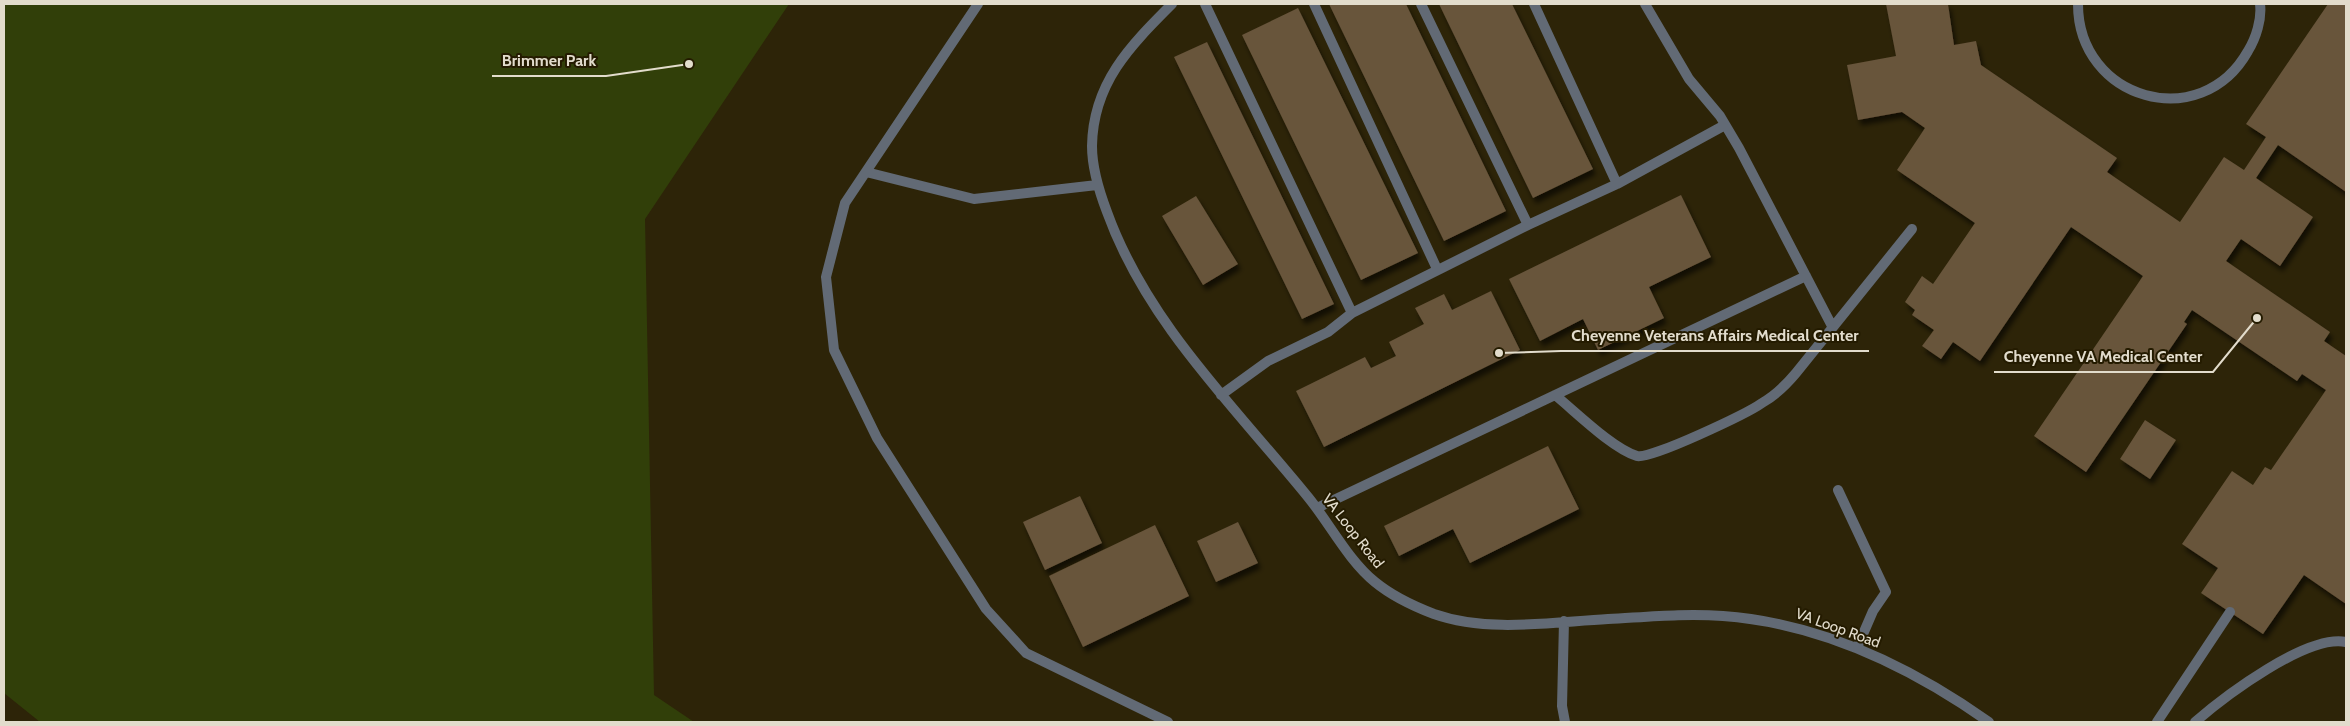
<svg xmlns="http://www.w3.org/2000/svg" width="2350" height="726" font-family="Cabin,sans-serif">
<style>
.green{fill:#313f09}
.building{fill:#67543b;filter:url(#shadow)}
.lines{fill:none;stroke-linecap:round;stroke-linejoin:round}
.lane{stroke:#626a75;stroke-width:10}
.labels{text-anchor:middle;stroke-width:4;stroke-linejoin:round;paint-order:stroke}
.street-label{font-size:15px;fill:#e2dccc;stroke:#241b00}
.leader{fill:none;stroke:#e2dccc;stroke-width:2}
.callout-dot{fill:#e2dccc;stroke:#241b00;stroke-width:2}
.callout-label{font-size:16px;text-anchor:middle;font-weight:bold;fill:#e2dccc;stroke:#241b00;stroke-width:4;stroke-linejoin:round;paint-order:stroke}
</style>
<defs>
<filter id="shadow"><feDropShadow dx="3" dy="5.5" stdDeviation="2.5" flood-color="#0009"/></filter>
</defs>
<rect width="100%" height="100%" fill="#2d2408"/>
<path class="green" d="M4,4H789L645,219L654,695L694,722H40L4,693Z"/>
<path class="building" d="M1329,4H1406L1506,211L1444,241Z
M1439,4H1512L1593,169L1533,198Z
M1886,4H1948L1954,45L1976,41L1981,65L2117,158L2107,172L2180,222L2224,157L2244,170L2266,137L2246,124L2328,4H2346V192L2278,145L2256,178L2313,217L2280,266L2241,239L2226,261L2330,332L2324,341L2346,356V604L2304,575L2263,634L2201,593L2218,568L2182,544L2232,471L2253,485L2265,467L2271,470L2326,390L2302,374L2297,381L2192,310L2184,322L2187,324L2086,472L2034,436L2143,276L2071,227L1980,361L1953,342L1941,359L1922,346L1934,330L1912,315L1915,310L1905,302L1922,276L1933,284L1975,223L1897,170L1925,128L1902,112L1858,120L1847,65L1896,56Z
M1298,8L1418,253L1361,280L1242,35Z
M1207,42L1334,304L1302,319L1174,57Z
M1681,195L1711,257L1649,287L1664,318L1598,350L1583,319L1540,341L1509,279Z
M1196,196L1238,264L1203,285L1162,216Z
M1491,291L1520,350L1324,447L1296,391L1365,357L1371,368L1396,356L1389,342L1424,324L1415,308L1444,294L1452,310Z
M2145,420L2176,440L2150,479L2120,459Z
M1548,446L1579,509L1470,563L1453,529L1399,556L1384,526Z
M1080,496L1102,543L1045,570L1023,522Z
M1238,522L1258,563L1216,582L1197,541Z
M1155,525L1189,596L1083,647L1049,576Z"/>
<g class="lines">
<path class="lane" d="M978,4L845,203L826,277L834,350L877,438L986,609L1026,653L1168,722
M1172,4C1130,46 1093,83 1092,146C1092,169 1099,191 1107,212C1147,323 1235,407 1308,497C1330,524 1348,560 1375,582C1392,596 1413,606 1434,614C1488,633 1552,622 1608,619C1646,617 1685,613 1723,616C1820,623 1911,667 1989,722
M1205,4L1352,313
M1314,4L1437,269
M1421,4L1528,225
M1534,4L1617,184
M1645,4L1689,79L1720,116L1739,148L1832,326
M2078,4C2078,100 2201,135 2248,51C2256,38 2262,19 2260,4
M866,172L974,199L1097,185
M1221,395L1268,361L1328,332L1352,313L1528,225L1617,184L1725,125
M1555,395C1577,413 1612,448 1637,456C1650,460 1748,413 1762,403C1776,395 1786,385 1796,373L1912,229
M1838,490L1886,592L1873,611L1857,648
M1317,508L1806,276
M1564,621L1562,706L1565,722
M2157,722L2230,612
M2195,722C2225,696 2307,634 2346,642"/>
</g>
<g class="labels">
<g class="street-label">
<text transform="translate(1353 531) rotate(52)" y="5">VA Loop Road</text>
<text transform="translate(1838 628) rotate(20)" y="5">VA Loop Road</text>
</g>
</g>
<path class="leader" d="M689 64L606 76H492M1499 353L1561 351H1869M2257 318L2213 372H1994"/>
<g class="callout-dot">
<circle cx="689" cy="64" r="5"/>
<circle cx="1499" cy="353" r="5"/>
<circle cx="2257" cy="318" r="5"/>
</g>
<g class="callout-label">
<text x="549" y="66">Brimmer Park</text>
<text x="1715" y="341">Cheyenne Veterans Affairs Medical Center</text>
<text x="2103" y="362">Cheyenne VA Medical Center</text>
</g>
<rect width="2350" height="726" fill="none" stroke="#e2dccc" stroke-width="10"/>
</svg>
